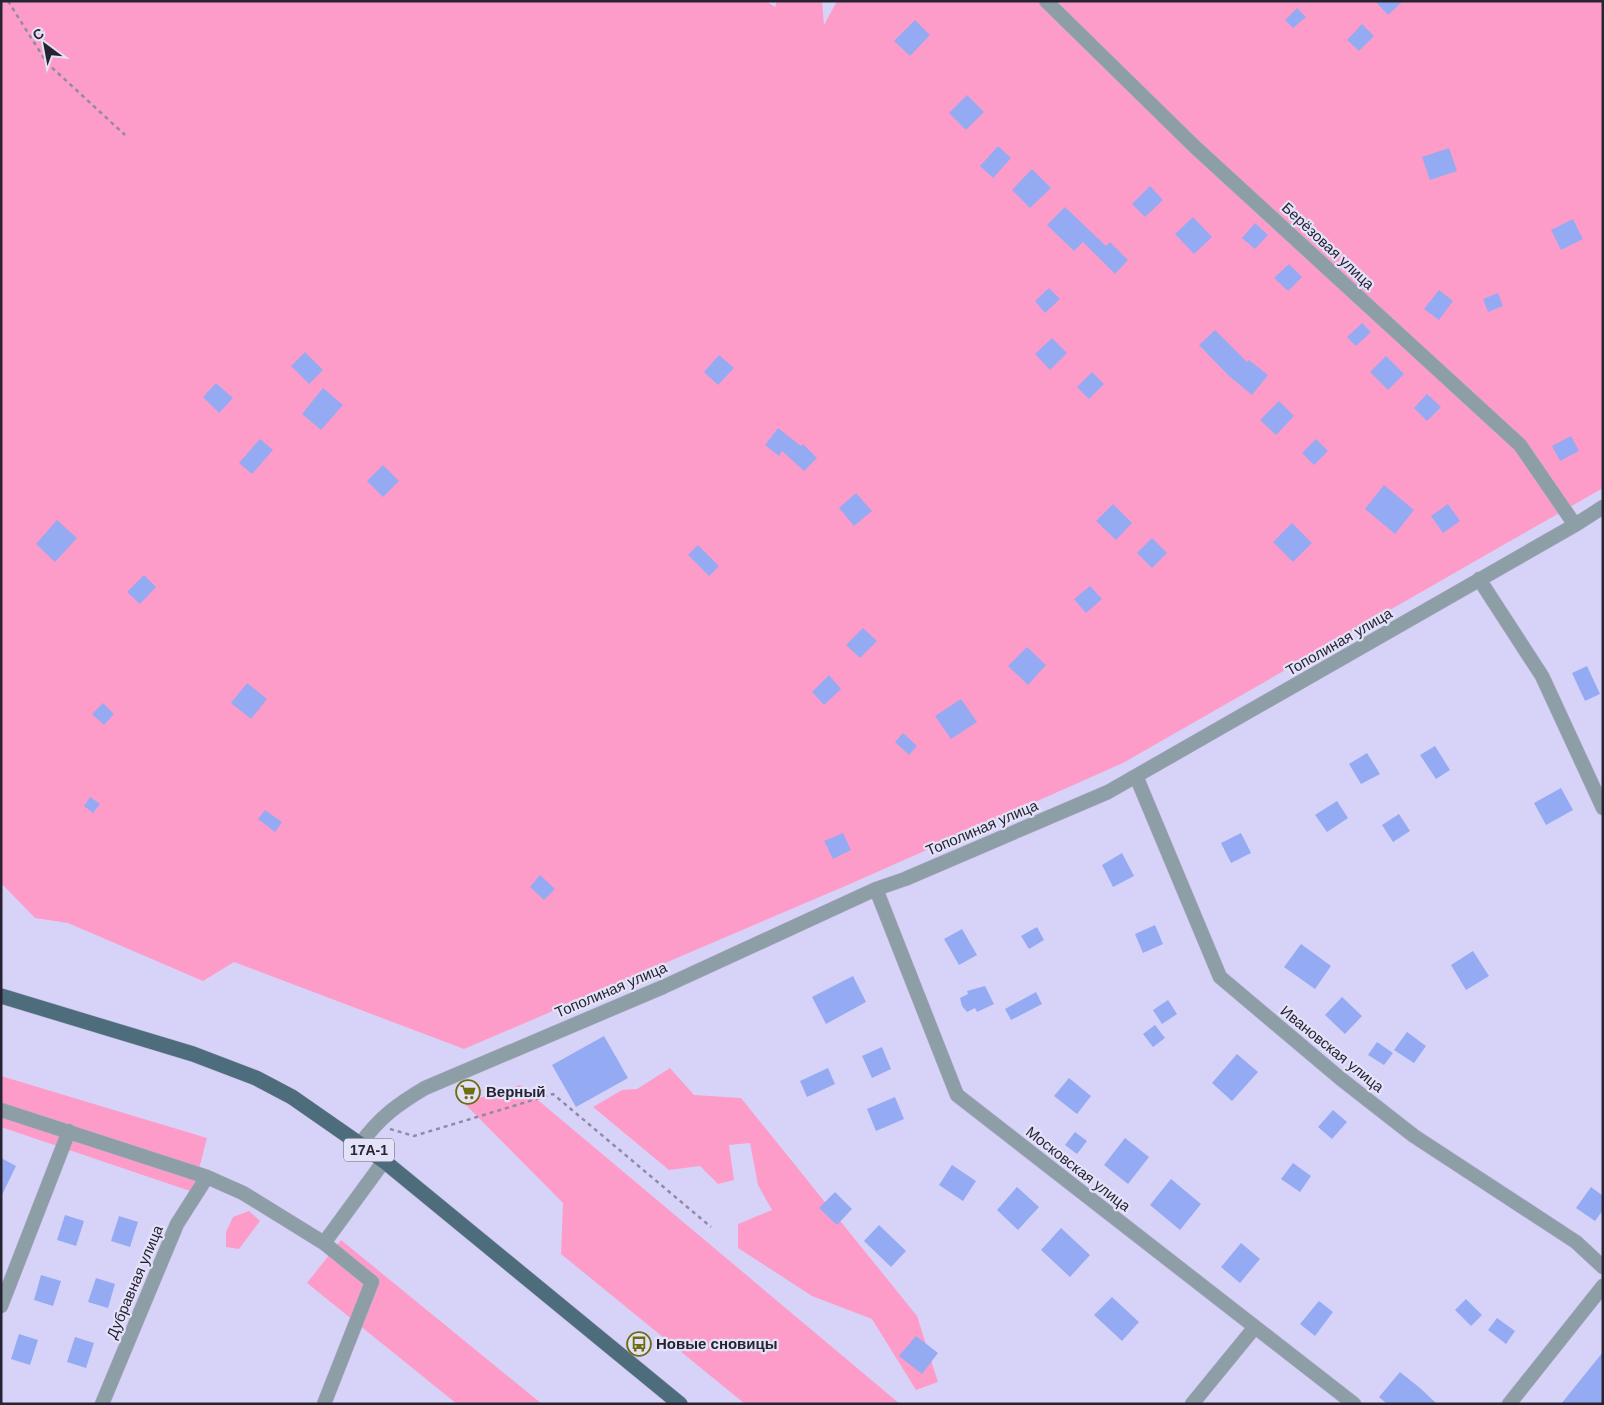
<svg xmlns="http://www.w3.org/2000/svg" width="1604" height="1405" font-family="Arial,sans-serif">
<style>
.green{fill:#fe9cc9}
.building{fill:#94aaf2}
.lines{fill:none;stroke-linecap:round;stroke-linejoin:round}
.minor-casing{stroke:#b4b0d0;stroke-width:15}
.major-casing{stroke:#b4b0d0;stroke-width:16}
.path{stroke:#8e8ba6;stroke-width:2.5;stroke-dasharray:4 4;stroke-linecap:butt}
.minor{stroke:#8d9ea7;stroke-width:14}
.major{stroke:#4d6c7c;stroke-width:15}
.labels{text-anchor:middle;stroke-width:4.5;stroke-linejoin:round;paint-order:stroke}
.shield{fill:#e4e2f9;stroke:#5f5d6e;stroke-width:1}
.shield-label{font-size:14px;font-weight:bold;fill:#262432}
.street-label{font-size:15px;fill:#262432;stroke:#e4e2f9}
.poi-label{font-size:15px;font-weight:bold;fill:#262432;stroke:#e4e2f9;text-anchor:start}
</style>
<rect width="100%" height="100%" fill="#d7d3f8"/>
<path class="green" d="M1,1H766L775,7L777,1H822L824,25L837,1H1603V488L1123,763L850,884L464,1049L234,962L203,981L68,923L35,918L1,883Z
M670,1068L694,1095L741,1098L917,1316L938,1382L916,1390L872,1319L812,1296L738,1248V1224L772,1210L758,1185L750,1143L729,1145L734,1180L718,1184L700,1166L669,1170L593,1107L622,1090L637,1089Z
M1,1076L207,1138L193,1192L1,1127Z
M520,1085L900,1404H745L561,1254L563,1203L464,1103Z
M249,1211L260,1221L239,1249L226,1247V1232L233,1217Z
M341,1240L542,1404H457L307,1283Z"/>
<path class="building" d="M1375,1H1403L1388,15Z
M1297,8L1306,17L1293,28L1285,20Z
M915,20L930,35L910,56L894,41Z
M1362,24L1374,36L1359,51L1347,40Z
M967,95L984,112L966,130L949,113Z
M998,146L1011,158L993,178L980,166Z
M1449,148L1457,171L1430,180L1422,157Z
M1032,169L1051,188L1030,208L1012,190Z
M1150,186L1163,200L1145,217L1132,204Z
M1065,207L1106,246L1110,242L1128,260L1115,274L1083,242L1074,251L1047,225Z
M1193,217L1212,237L1194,254L1175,234Z
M1573,219L1583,239L1561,250L1551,230Z
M1255,223L1268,235L1255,249L1242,238Z
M1289,264L1302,277L1288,291L1274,278Z
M1049,288L1060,299L1045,313L1035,301Z
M1439,290L1453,301L1439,320L1424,309Z
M1498,293L1503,306L1488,312L1483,299Z
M1362,323L1371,332L1356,346L1347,337Z
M1215,330L1247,362L1249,360L1268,375L1252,395L1228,375L1199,345Z
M1052,338L1067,353L1050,370L1035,354Z
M305,352L323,370L309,384L291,366Z
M719,355L734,368L718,385L704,372Z
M1386,356L1404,374L1388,390L1370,372Z
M1092,372L1104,384L1089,399L1077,387Z
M216,383L233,398L219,413L203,397Z
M323,388L343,405L321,430L302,414Z
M1427,394L1441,407L1427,421L1414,408Z
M1279,401L1294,416L1276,435L1260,420Z
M778,428L801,446L803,444L817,458L804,471L782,451L779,456L765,445Z
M1571,436L1579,451L1560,461L1552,446Z
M260,439L273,450L252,474L239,463Z
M1316,439L1328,451L1314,465L1302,453Z
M383,465L399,481L383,497L367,481Z
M1384,485L1414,510L1395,534L1365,509Z
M856,493L872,511L854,526L839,508Z
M1113,504L1132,523L1116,540L1096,521Z
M1448,504L1460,521L1443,533L1431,516Z
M57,520L77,538L55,562L36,544Z
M1292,523L1312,543L1293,562L1273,542Z
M1152,538L1167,553L1152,568L1137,553Z
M698,545L719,566L709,576L688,555Z
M144,575L156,587L140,604L127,592Z
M1090,586L1102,599L1086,613L1074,599Z
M863,628L877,641L860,658L846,645Z
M1027,647L1046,665L1028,685L1008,666Z
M1587,666L1600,694L1585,701L1572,673Z
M829,675L841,689L824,705L812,692Z
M247,683L267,699L251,719L231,703Z
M961,699L977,722L951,739L935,716Z
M103,703L114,714L104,725L92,714Z
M903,733L917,746L909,755L895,742Z
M1435,746L1450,770L1436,779L1420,755Z
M1367,753L1380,774L1361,784L1349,764Z
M1561,788L1573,810L1546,825L1534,803Z
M90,797L100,804L93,813L84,806Z
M1337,801L1348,818L1327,832L1315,815Z
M265,810L282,822L275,832L258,819Z
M1399,814L1410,831L1393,842L1382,825Z
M843,833L851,850L833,859L824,841Z
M1241,833L1251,853L1231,863L1221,843Z
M1122,853L1134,876L1113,887L1102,865Z
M540,875L555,889L544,900L530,887Z
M1155,925L1163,944L1143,953L1135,934Z
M1037,927L1044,940L1029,949L1021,936Z
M962,929L977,955L959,965L944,939Z
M1301,944L1331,966L1315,989L1284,967Z
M1473,951L1489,976L1466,990L1451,965Z
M853,976L866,1002L826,1024L812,997Z
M985,986L994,1004L977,1012L975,1008L967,1012L962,1006L960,998L968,994L967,991Z
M1036,992L1042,1004L1011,1020L1005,1009Z
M1342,997L1362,1016L1345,1034L1325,1015Z
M1168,1000L1177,1014L1162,1024L1153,1010Z
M1155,1025L1165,1038L1153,1047L1143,1034Z
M1407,1032L1426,1046L1414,1063L1394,1050Z
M604,1036L628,1078L576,1107L552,1065Z
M1377,1042L1393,1053L1384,1065L1368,1055Z
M882,1047L891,1069L872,1078L862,1056Z
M1237,1054L1258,1072L1232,1101L1212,1083Z
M828,1068L835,1084L807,1097L800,1081Z
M1069,1078L1091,1096L1077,1114L1054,1096Z
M895,1097L904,1119L876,1131L867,1109Z
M1333,1110L1347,1122L1332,1139L1318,1127Z
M1075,1132L1087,1141L1077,1154L1065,1145Z
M1125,1138L1149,1157L1128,1184L1104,1165Z
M1,1158L16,1166L1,1197Z
M1293,1163L1311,1176L1300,1192L1281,1179Z
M952,1165L976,1181L963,1201L939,1185Z
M1171,1179L1201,1204L1180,1230L1150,1205Z
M1017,1187L1039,1207L1018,1230L997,1210Z
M1591,1187L1603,1196V1210L1595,1221L1576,1208Z
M835,1192L852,1209L837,1225L819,1208Z
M65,1215L84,1221L76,1246L57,1240Z
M119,1216L138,1222L130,1247L111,1241Z
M879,1225L906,1251L891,1267L864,1241Z
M1061,1228L1090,1255L1070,1277L1041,1250Z
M1241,1243L1260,1259L1240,1283L1221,1267Z
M41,1275L61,1281L53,1306L34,1300Z
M96,1278L115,1284L108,1308L88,1302Z
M1112,1297L1139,1322L1122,1341L1094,1315Z
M1466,1299L1482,1315L1471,1326L1455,1310Z
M1319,1301L1333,1312L1315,1336L1300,1324Z
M1497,1318L1515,1331L1506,1344L1488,1330Z
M19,1334L38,1340L30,1365L11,1359Z
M916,1336L938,1353L922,1374L899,1356Z
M75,1337L94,1343L86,1368L67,1362Z
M1603,1352V1404H1561Z
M1400,1372L1420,1388L1437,1404H1387L1379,1397Z"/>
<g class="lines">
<g class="minor-casing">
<path id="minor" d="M1046,1L1195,147L1520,445L1575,525
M1479,579L1542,676L1603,808
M1136,776L1220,977L1341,1079L1414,1136L1576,1242L1603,1267
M876,889L957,1095L1354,1404
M1,1110L207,1177L243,1193L324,1243L384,1161
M361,1143C380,1117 398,1104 425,1088L663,987L876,889L905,879L1108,792L1575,525L1603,507
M1,1306L69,1131
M102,1404L177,1224L207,1177
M324,1404L372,1282L324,1243
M1192,1404L1255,1327
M1509,1404L1603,1286"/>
</g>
<g class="major-casing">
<path id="major" d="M1,996L193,1054L256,1078L292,1097L384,1161L680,1404"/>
</g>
<path class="path" d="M8,1L47,63L125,135
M390,1129L414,1136L553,1094L711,1227"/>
<use href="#minor" class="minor"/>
<use href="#major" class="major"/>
</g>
<defs>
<g id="supermarket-ring" transform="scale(1.25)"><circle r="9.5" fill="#e4e2f9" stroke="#6c6e10" stroke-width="1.5"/><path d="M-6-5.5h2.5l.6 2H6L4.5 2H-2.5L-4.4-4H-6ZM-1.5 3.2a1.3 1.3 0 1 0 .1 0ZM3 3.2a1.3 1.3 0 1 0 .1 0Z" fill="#6c6e10"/></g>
<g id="bus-ring" transform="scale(1.25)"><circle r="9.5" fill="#e4e2f9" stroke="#6c6e10" stroke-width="1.5"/><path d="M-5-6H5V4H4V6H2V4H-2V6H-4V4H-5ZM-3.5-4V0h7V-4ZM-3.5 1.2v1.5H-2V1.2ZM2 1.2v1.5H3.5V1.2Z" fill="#6c6e10"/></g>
</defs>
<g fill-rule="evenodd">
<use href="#supermarket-ring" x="468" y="1092"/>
<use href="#bus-ring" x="639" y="1344"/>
</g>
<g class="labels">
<rect class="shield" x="344" y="1138.5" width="50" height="23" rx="4"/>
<g class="shield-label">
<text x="369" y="1155">17А-1</text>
</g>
<g class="street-label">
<text transform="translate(1328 246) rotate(43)" y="5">Берёзовая улица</text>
<text transform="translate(1339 642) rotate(-30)" y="5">Тополиная улица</text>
<text transform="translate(982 828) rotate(-23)" y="5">Тополиная улица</text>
<text transform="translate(611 990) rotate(-23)" y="5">Тополиная улица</text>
<text transform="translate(1332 1049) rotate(39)" y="5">Ивановская улица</text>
<text transform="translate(1078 1169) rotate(38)" y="5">Московская улица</text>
<text transform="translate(135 1282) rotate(-67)" y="5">Дубравная улица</text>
</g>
<g class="poi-label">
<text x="486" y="1097">Верный</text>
<text x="656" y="1349">Новые сновицы</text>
</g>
</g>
<rect width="1604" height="1405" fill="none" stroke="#262432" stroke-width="5"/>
<g transform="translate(45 45) rotate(328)" stroke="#e4e2f9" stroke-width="4" paint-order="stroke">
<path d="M0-4L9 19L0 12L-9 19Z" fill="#262432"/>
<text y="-8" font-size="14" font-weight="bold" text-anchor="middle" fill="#262432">С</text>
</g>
</svg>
